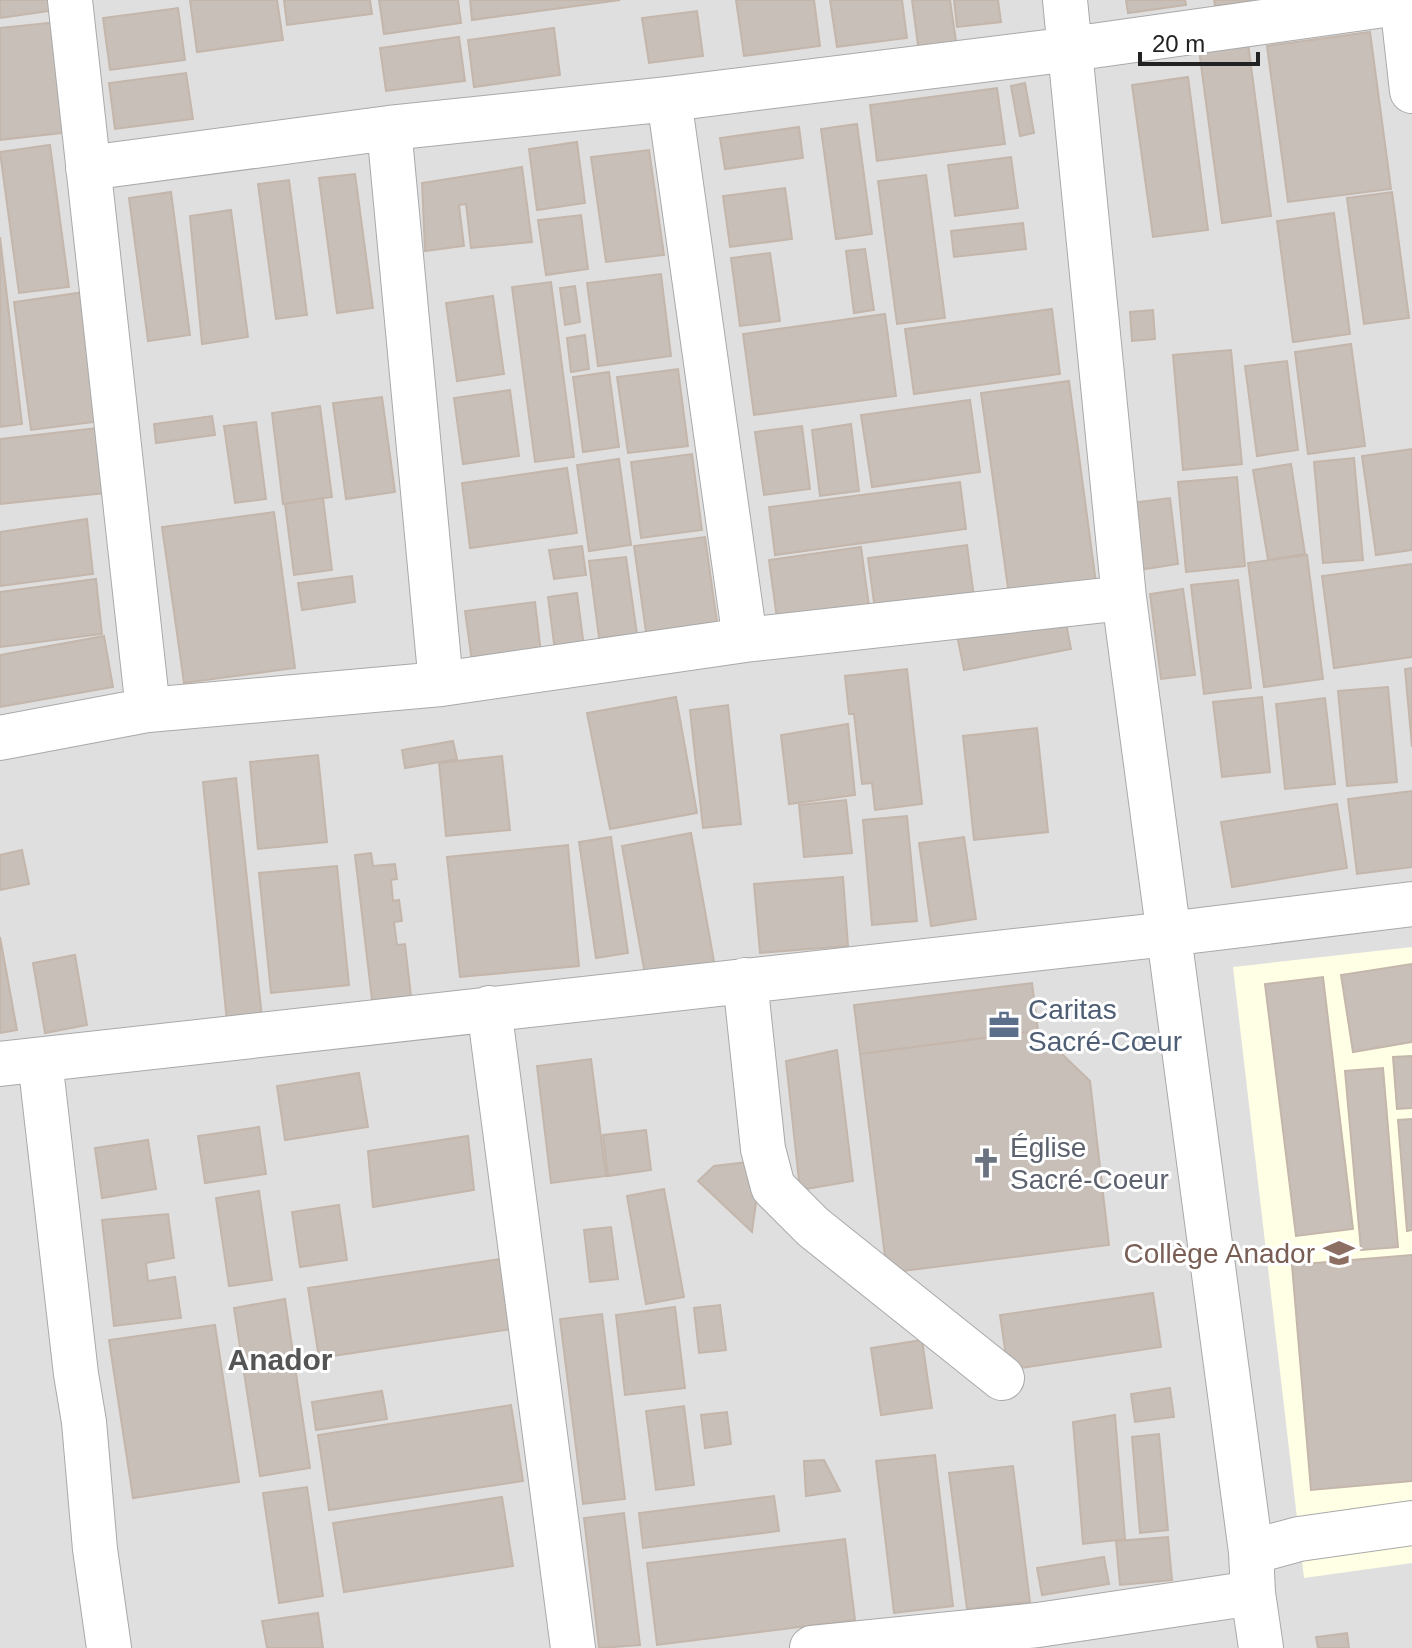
<svg xmlns="http://www.w3.org/2000/svg" width="1412" height="1648" font-family="Helvetica,sans-serif">
<style>
.residential{fill:#e0dfdf}
.education{fill:#ffffe5}
.building{fill:#c7bfb8;stroke:#c4b6ab;stroke-width:2}
.lines{fill:none;stroke-linecap:round;stroke-linejoin:round}
.minor-casing{stroke:#a9a9a9;stroke-width:46}
.minor{stroke:#fff;stroke-width:44}
.labels{text-anchor:middle;stroke-width:6;stroke-linejoin:round;paint-order:stroke}
.service-label{font-size:28px;fill:#4e5e75;stroke:#fff;text-anchor:start}
.worship-label{font-size:28px;fill:#5b616d;stroke:#fff;text-anchor:start}
.education-label{font-size:28px;fill:#785e54;stroke:#fff;text-anchor:end}
.neighbourhood-label{font-size:30px;font-weight:bold;fill:#555;stroke:#fff}
</style>
<rect width="100%" height="100%" fill="#f2efe9"/>
<path class="residential" d="M0,0H1412V1648H0Z"/>
<path class="education" d="M1412,947V1563L1304,1578L1233,967Z"/>
<path class="building" d="M0,0H62L63,9L0,18Z
M190,0H277L283,40L197,52Z
M284,0H370L372,14L287,25Z
M379,0H458L461,23L384,34Z
M470,0H620L472,20Z
M736,0H814L820,46L744,56Z
M830,0H902L907,38L837,47Z
M912,0H950L957,48L919,53Z
M954,0H998L1001,22L957,27Z
M1126,0H1185L1186,5L1128,13Z
M1214,0H1261L1215,6Z
M178,8L185,60L110,70L103,18Z
M697,11L703,56L649,63L642,18Z
M57,22L70,132L0,140V28Z
M554,28L560,75L474,87L468,40Z
M1370,32L1391,189L1288,202L1267,46Z
M1247,36L1271,216L1222,223L1198,42Z
M459,37L465,81L386,91L380,48Z
M186,73L193,119L115,129L109,83Z
M1188,77L1208,230L1153,237L1132,85Z
M1025,83L1034,133L1020,136L1011,86Z
M997,88L1005,144L877,161L870,105Z
M857,124L872,234L836,239L821,129Z
M799,127L803,158L725,169L720,138Z
M577,142L585,203L537,210L529,149Z
M50,145L69,287L19,293L0,152Z
M649,150L664,255L606,262L591,157Z
M1011,157L1018,208L955,216L948,165Z
M522,167L532,242L471,248L466,204L459,205L464,246L425,251L422,183Z
M355,174L373,308L337,313L319,178Z
M926,175L945,318L897,324L878,181Z
M289,180L307,315L276,319L258,184Z
M785,188L792,239L730,247L723,196Z
M171,192L190,335L148,341L129,198Z
M1392,192L1409,318L1364,324L1347,198Z
M231,210L248,337L202,344L190,216Z
M1334,213L1350,334L1293,342L1277,221Z
M581,215L588,269L546,275L538,220Z
M1023,223L1026,249L954,257L951,231Z
M0,237L22,424L0,427Z
M865,249L874,310L854,313L846,251Z
M770,253L780,321L740,326L731,258Z
M661,274L671,356L598,366L587,283Z
M551,282L574,457L535,462L512,287Z
M575,286L580,322L565,325L560,288Z
M85,292L102,421L31,430L14,302Z
M493,296L504,374L457,381L446,303Z
M1052,309L1060,374L914,394L905,329Z
M1153,310L1155,339L1132,341L1130,312Z
M885,314L896,396L754,415L743,334Z
M585,335L589,369L571,372L567,338Z
M1351,344L1365,446L1308,454L1295,352Z
M1231,350L1242,464L1183,470L1173,355Z
M1287,361L1298,450L1257,456L1245,366Z
M678,369L688,446L628,453L617,377Z
M609,372L619,447L583,452L573,377Z
M1069,381L1096,583L1009,595L981,393Z
M510,390L519,456L463,464L454,398Z
M382,397L395,492L346,499L333,403Z
M970,400L980,472L872,487L861,415Z
M320,406L332,497L283,504L272,413Z
M212,416L215,435L156,443L154,424Z
M256,422L266,499L235,503L224,426Z
M851,424L859,491L820,496L812,430Z
M802,426L810,489L764,495L755,432Z
M97,428L105,493L0,504V439Z
M1412,449V550L1376,555L1362,456Z
M692,454L702,530L641,538L631,462Z
M1354,458L1363,560L1323,563L1314,462Z
M619,459L631,545L589,551L577,465Z
M1291,464L1305,554L1268,560L1253,470Z
M567,468L577,533L470,548L462,483Z
M1237,477L1245,566L1186,572L1178,482Z
M960,482L966,529L775,555L769,507Z
M323,498L332,570L294,575L285,504Z
M1170,498L1178,564L1139,570L1130,503Z
M274,512L295,668L184,683L162,527Z
M87,519L93,574L0,586V532Z
M705,537L717,622L646,632L634,546Z
M967,545L974,597L875,610L868,558Z
M582,546L586,575L554,579L549,550Z
M861,547L871,621L779,633L769,560Z
M1307,555L1323,679L1264,687L1248,563Z
M626,557L637,634L599,638L589,561Z
M1412,564V657L1334,668L1322,576Z
M352,576L355,602L302,610L298,583Z
M96,579L102,634L0,647V592Z
M1238,580L1251,688L1204,694L1191,585Z
M1183,589L1195,675L1161,679L1150,594Z
M577,593L584,647L555,651L548,597Z
M535,602L541,653L472,662L465,611Z
M1064,613L1071,649L964,670L957,635Z
M104,636L113,687L0,707V655Z
M1412,668V747L1405,669Z
M907,669L922,804L875,810L872,783L862,784L854,714H849L845,676Z
M1388,687L1397,782L1347,786L1338,691Z
M676,697L697,813L610,829L587,713Z
M1262,697L1270,772L1222,777L1213,702Z
M1325,698L1335,784L1285,789L1276,704Z
M728,705L741,824L703,828L690,710Z
M848,724L855,795L789,804L781,735Z
M1037,728L1048,832L974,840L963,736Z
M453,741L457,759L405,768L402,750Z
M318,755L327,842L258,849L250,762Z
M502,756L510,830L446,836L439,763Z
M236,778L262,1017L227,1022L203,782Z
M1412,791V867L1357,874L1348,799Z
M846,800L852,853L804,857L799,805Z
M1337,804L1347,868L1232,887L1221,822Z
M907,816L917,921L872,925L863,820Z
M691,833L715,967L646,980L622,846Z
M611,837L628,953L596,958L579,842Z
M964,837L976,919L931,926L919,843Z
M568,845L579,966L460,977L447,857Z
M22,850L29,884L0,890V855Z
M371,853L373,866L395,864L397,879L391,880L393,901L399,900L402,921L394,922L397,945L405,944L411,996L372,1000L355,855Z
M337,866L349,985L271,993L259,873Z
M843,877L848,946L760,953L754,884Z
M0,937L17,1030L0,1033Z
M75,955L87,1025L45,1033L33,963Z
M1412,964V1042L1353,1052L1341,975Z
M1323,977L1353,1229L1296,1236L1265,984Z
M1032,983L1038,1031L860,1054L854,1005Z
M1038,1031L1090,1081L1109,1245L887,1273L860,1054Z
M837,1050L853,1181L800,1190L786,1061Z
M1412,1056V1108L1397,1109L1393,1057Z
M591,1059L606,1176L551,1183L537,1066Z
M1383,1068L1398,1247L1361,1250L1345,1071Z
M359,1073L368,1127L285,1140L277,1086Z
M1412,1119V1230L1407,1231L1398,1120Z
M259,1127L266,1174L205,1183L198,1136Z
M646,1130L651,1170L608,1176L603,1135Z
M468,1136L474,1190L373,1207L368,1151Z
M148,1140L156,1189L102,1198L95,1148Z
M747,1162L760,1173L752,1232L698,1181L714,1166Z
M664,1189L684,1297L646,1304L627,1196Z
M259,1191L272,1280L229,1286L216,1198Z
M339,1205L347,1260L300,1267L292,1212Z
M168,1214L174,1258L146,1263L148,1281L175,1277L181,1318L114,1326L102,1220Z
M611,1227L618,1279L590,1282L584,1230Z
M1412,1255V1481L1311,1490L1292,1265Z
M501,1259L511,1329L319,1358L308,1288Z
M1153,1293L1161,1347L1008,1370L1000,1315Z
M285,1299L310,1468L260,1476L234,1308Z
M720,1305L726,1350L699,1353L694,1308Z
M675,1307L685,1388L625,1395L616,1315Z
M602,1314L625,1499L583,1504L560,1319Z
M215,1325L239,1482L133,1498L109,1340Z
M922,1340L932,1408L881,1415L871,1348Z
M1170,1388L1174,1417L1135,1422L1131,1394Z
M382,1391L387,1419L316,1430L312,1402Z
M511,1405L523,1481L329,1510L318,1435Z
M684,1406L694,1485L656,1490L646,1411Z
M727,1412L731,1444L705,1448L701,1415Z
M1115,1415L1125,1539L1083,1544L1073,1422Z
M1159,1434L1168,1530L1140,1533L1132,1437Z
M935,1455L953,1606L894,1613L876,1461Z
M824,1460L840,1491L806,1496L804,1461Z
M1013,1466L1030,1602L967,1609L949,1473Z
M307,1487L323,1596L279,1603L263,1493Z
M774,1496L779,1531L643,1548L639,1513Z
M502,1497L513,1566L344,1592L333,1523Z
M624,1513L640,1645L599,1648L584,1518Z
M1168,1537L1172,1580L1120,1585L1116,1541Z
M845,1539L855,1620L657,1645L647,1563Z
M1104,1557L1109,1584L1042,1595L1037,1568Z
M318,1613L323,1648H267L262,1621Z
M1347,1633L1349,1648H1318L1316,1637Z"/>
<g class="lines">
<g class="minor-casing">
<path id="minor" d="M70,0L148,710
M1065,0L1124,598L1251,1552L1253,1593L1261,1648
M1402,2L1412,91
M669,99L745,640
M389,128L441,684
M88,168L389,128L669,99L1071,49L1412,1
M0,738L148,710L441,684L745,640L1124,598
M745,980L763,1149L773,1187L813,1227L1002,1378
M489,1008L573,1648
M40,1060L76,1374L84,1422L95,1549L109,1648
M0,1064L1168,934L1412,904
M1251,1552L1299,1539L1412,1523
M812,1648L1038,1625L1253,1593"/>
</g>
<use href="#minor" class="minor"/>
</g>
<defs>
<g id="office-bare" transform="scale(2.4)"><path d="M-6-3h4V-5.5h4V-3h4V5H-6ZM-1-4.5V-3h2v-1.5ZM-6 0V1H6V0Z" fill="#5c6f8a" stroke="#fff" stroke-width="2.5" paint-order="stroke"/></g>
<g id="church-bare" transform="scale(2.4)"><path d="M-1.2-6h2.4v3.5h3.3v2.4h-3.3V6h-2.4V-.1h-3.3v-2.4h3.3Z" fill="#6b7280" stroke="#fff" stroke-width="2.5" paint-order="stroke"/></g>
<g id="school-bare" transform="scale(2.4)"><path d="M0-5L7-2L0 1L-7-2ZM-4 1L0 2.5L4 1V4Q0 6-4 4Z" fill="#8d6e63" stroke="#fff" stroke-width="2.5" paint-order="stroke"/></g>
</defs>
<g fill-rule="evenodd">
<use href="#office-bare" x="1004" y="1025"/>
<use href="#church-bare" x="986" y="1163"/>
<use href="#school-bare" x="1339" y="1253"/>
</g>
<g class="labels">
<g class="service-label">
<text x="1028" y="1019">Caritas<tspan x="1028" dy="32">Sacré-Cœur</tspan></text>
</g>
<g class="worship-label">
<text x="1010" y="1157">Église<tspan x="1010" dy="32">Sacré-Coeur</tspan></text>
</g>
<g class="education-label">
<text x="1315" y="1263">Collège Anador</text>
</g>
<g class="neighbourhood-label">
<text x="280" y="1370">Anador</text>
</g>
</g>
<path d="M1140 52v12h118v-12" fill="none" stroke="#222222" stroke-width="4"/>
<text x="1152" y="52" font-size="24" fill="#222222" stroke="#ffffff" stroke-width="6" paint-order="stroke">20 m</text>
</svg>
